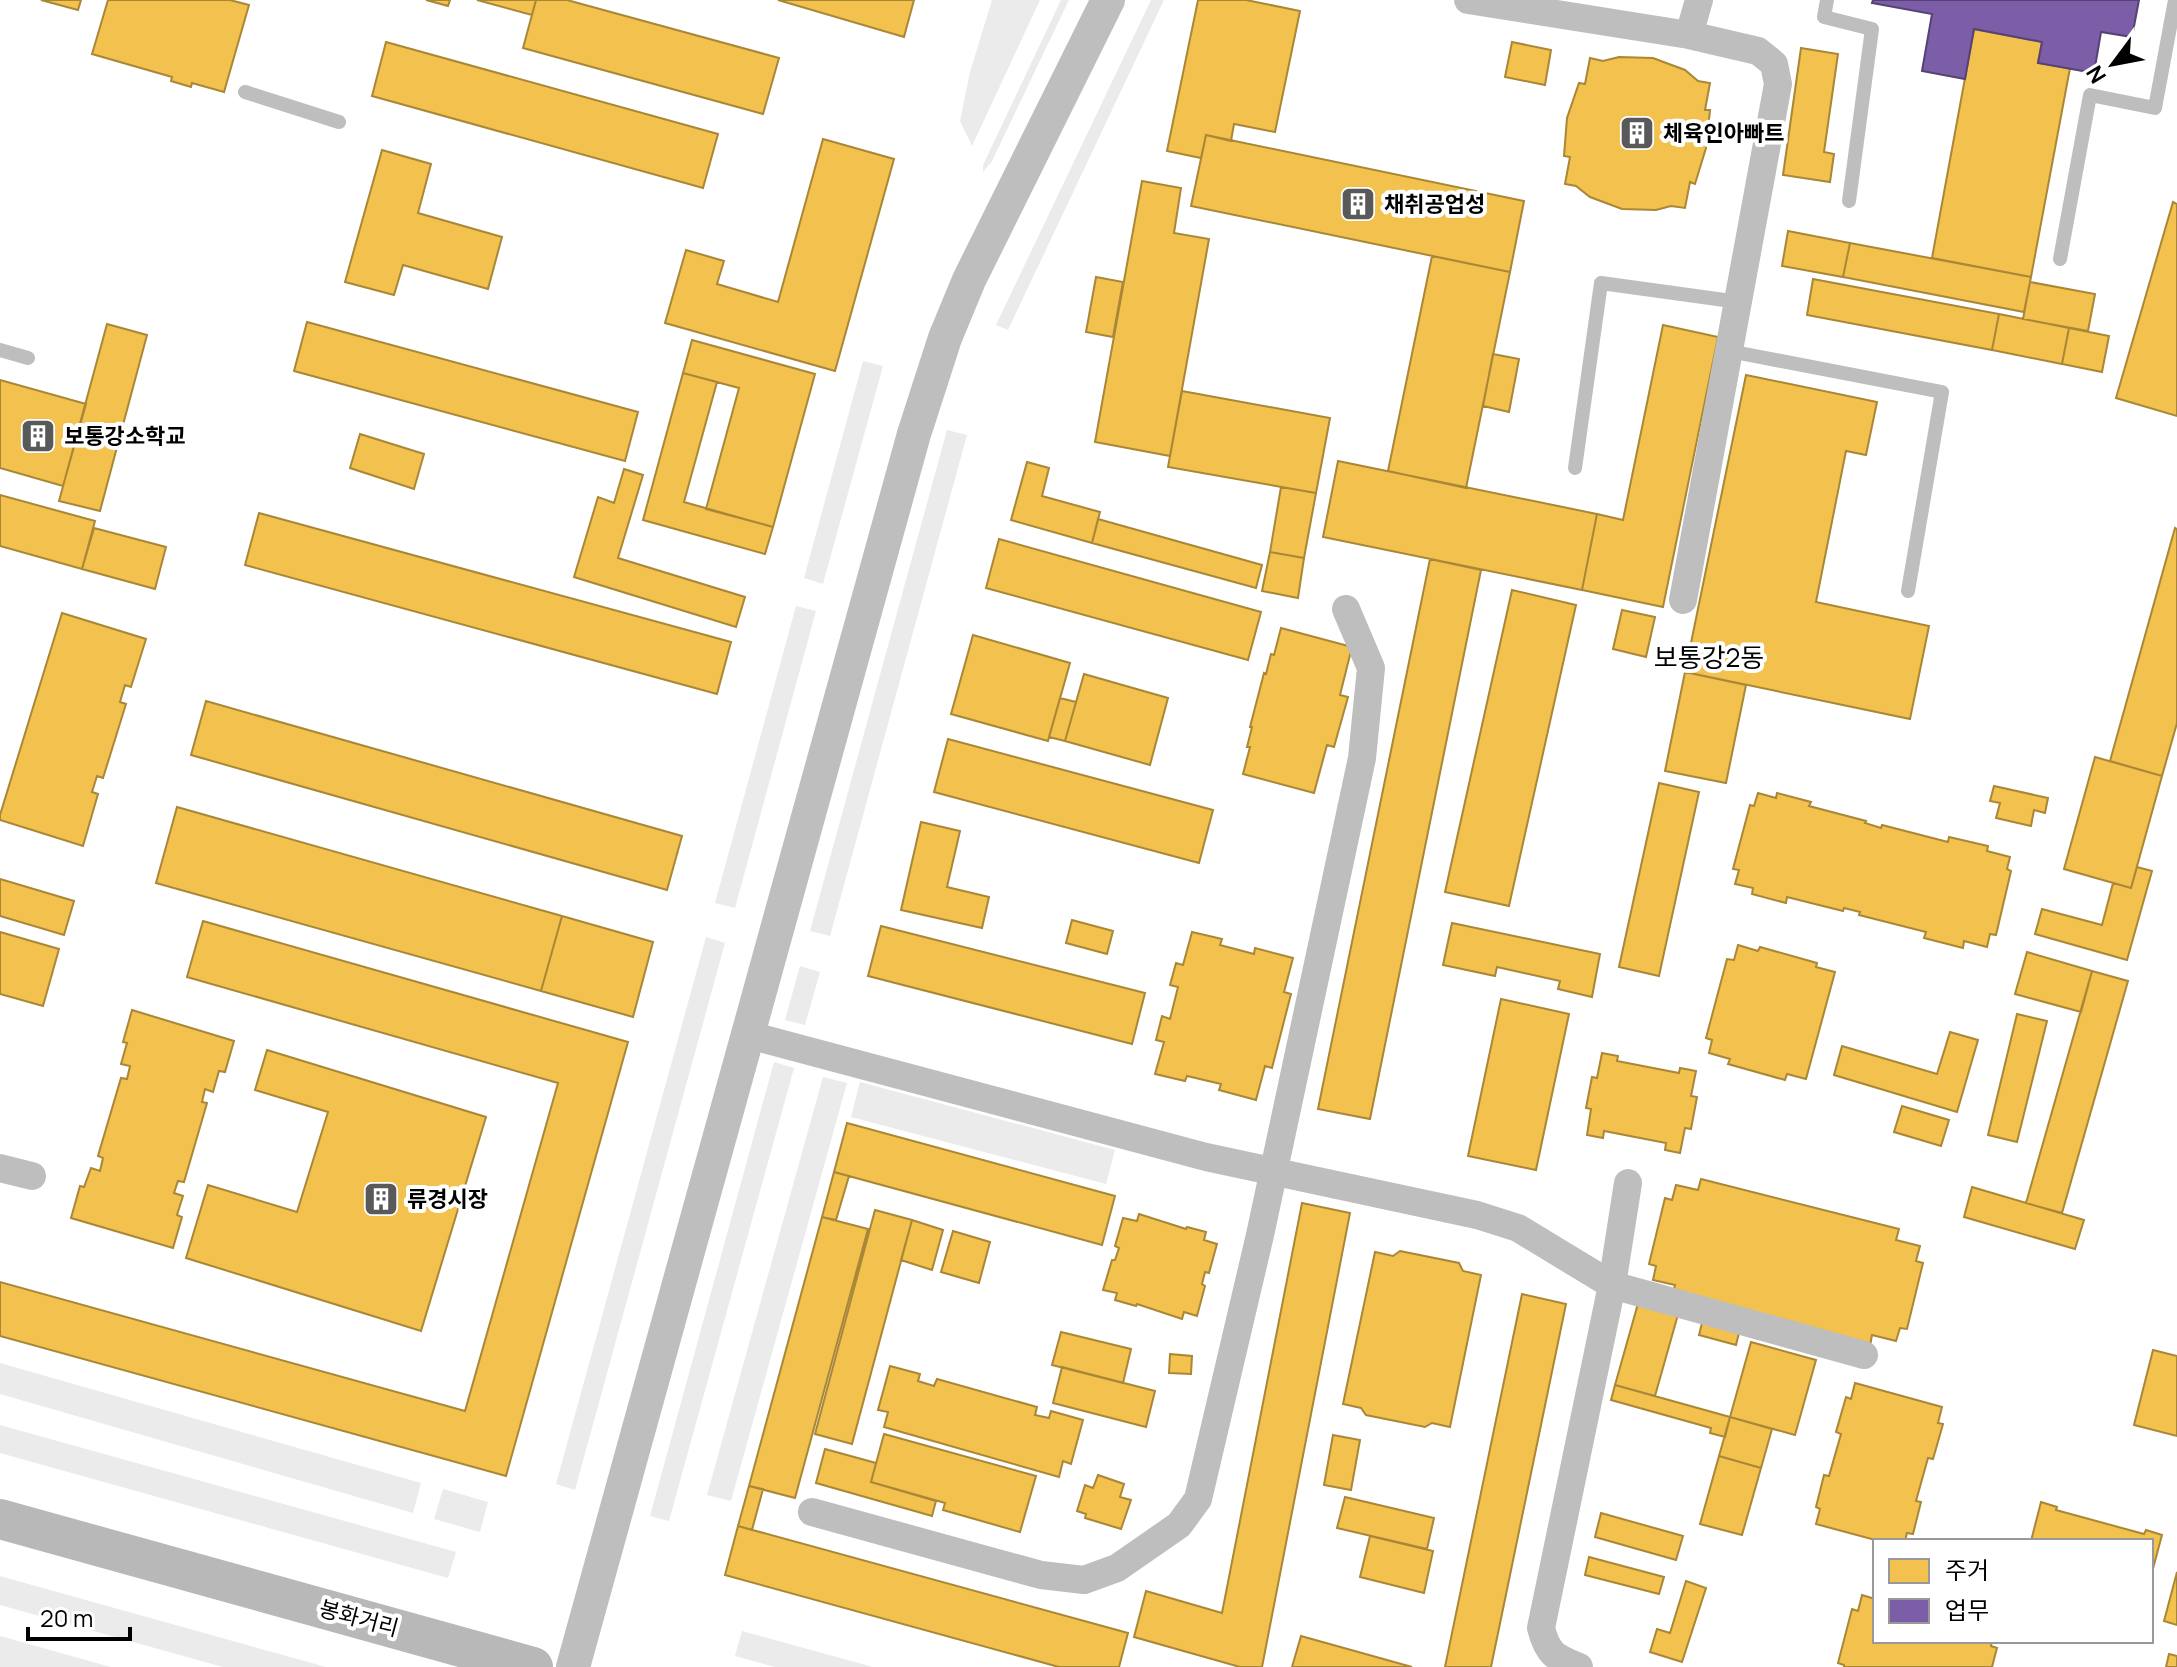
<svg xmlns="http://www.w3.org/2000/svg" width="2177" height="1667" font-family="Manrope,'Noto Sans KR',sans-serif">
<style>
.green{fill:#ebebeb}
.homes{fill:#f2c14e;stroke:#a98737;stroke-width:2}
.offices{fill:#7b5ea7;stroke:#564275;stroke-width:2}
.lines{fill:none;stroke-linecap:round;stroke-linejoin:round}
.service{stroke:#bebebe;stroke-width:14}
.minor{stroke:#bebebe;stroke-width:28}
.tertiary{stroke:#bebebe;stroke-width:34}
.secondary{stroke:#b8b8b8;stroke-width:40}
.labels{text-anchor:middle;stroke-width:8;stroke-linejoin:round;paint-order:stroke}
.poi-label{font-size:22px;font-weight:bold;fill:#000;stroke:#fff;text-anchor:start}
.street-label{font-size:22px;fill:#000;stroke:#fff}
.quarter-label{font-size:26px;fill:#000;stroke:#fff}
</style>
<rect width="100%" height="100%" fill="#fff"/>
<path class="green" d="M992,0H1040L972,146L960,121L970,72Z
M1061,0H1069L992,161L983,172V165Z
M1151,0H1164L1008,330L996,325Z
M863,361L883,366L823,584L804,578Z
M947,430L967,435L830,936L810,931Z
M796,606L816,611L735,908L715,903Z
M706,937L725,943L575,1490L556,1484Z
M800,966L820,972L805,1025L785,1020Z
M774,1062L794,1068L669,1521L650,1516Z
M823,1077L847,1083L731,1501L707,1495Z
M860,1082L1115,1150L1106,1184L851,1117Z
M0,1363L421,1483L413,1513L0,1394Z
M0,1425L456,1552L448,1578L0,1453Z
M443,1489L488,1502L480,1532L434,1519Z
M0,1576L326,1667H223L0,1605Z
M742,1631L873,1667H775L735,1656Z
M0,1636L111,1667H0Z"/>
<path class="homes" d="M41,0H81L78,10Z
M108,0H230L249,5L224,92L192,83L191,87L171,81L172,77L92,54Z
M426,0H450L448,6Z
M477,0H536L532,15Z
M536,0H567L779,58L763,114L523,48Z
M778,0H914L904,37Z
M1198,0H1246L1300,11L1275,132L1234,124L1231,141L1206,135L1201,158L1167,151Z
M1974,29L2042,42L2038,63L2070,68L2031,277L1932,258Z
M386,42L718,134L703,188L372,96Z
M1512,42L1551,50L1545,85L1505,77Z
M1801,48L1838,54L1824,152L1834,154L1830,182L1783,175Z
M1619,57L1653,58L1685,70L1698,81L1710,83L1705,110H1710L1706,148L1695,184L1690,182L1685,208L1671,206L1656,210L1622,209L1590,197L1576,186L1565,184L1570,157L1564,156L1567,118L1579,83L1585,84L1590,58L1603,61Z
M1206,135L1524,201L1510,272L1191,206Z
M823,139L894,159L835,371L665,323L686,250L724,261L717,284L778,302Z
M382,150L431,164L418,213L502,237L488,289L403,265L394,295L345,282Z
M1142,181L1181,188L1174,233L1209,239L1170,456L1095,442Z
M2173,202L2177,204V416L2116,398Z
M1788,231L1850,243L1843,277L1782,266Z
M1850,243L2031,277L2024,312L1843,277Z
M1432,256L1510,272L1466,488L1388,471Z
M1096,277L1123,282L1113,337L1086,332Z
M1813,279L1999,314L1992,350L1807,315Z
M2030,282L2095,294L2088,331L2023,319Z
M1999,314L2069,328L2062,364L1992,350Z
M307,322L638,412L625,461L294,371Z
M107,324L147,335L100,511L59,501Z
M1663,325L1718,337L1663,607L1582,590L1597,514L1623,520Z
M2069,328L2109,336L2102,372L2062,364Z
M692,340L815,374L773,527L706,509L739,388L683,373Z
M1493,354L1519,359L1509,412L1483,406Z
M683,373L717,382L684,502L773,527L765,554L643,520Z
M1746,375L1877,402L1866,455L1846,451L1816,602L1929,626L1910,719L1685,672Z
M0,380L86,404L63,486L0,468Z
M1182,391L1330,418L1316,493L1168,467Z
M360,434L424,454L414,489L350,468Z
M1338,461L1597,514L1582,590L1323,537Z
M1027,462L1049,468L1042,496L1100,512L1092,543L1011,520Z
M624,469L643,475L618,558L745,597L736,627L574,577L598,497L614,503Z
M1281,487L1316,493L1304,558L1270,552Z
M0,495L95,521L82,569L0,546Z
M259,513L731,642L717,694L245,565Z
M1098,519L1262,565L1256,588L1092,543Z
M94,528L166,547L155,589L82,569Z
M2175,528L2177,529V723L2162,776L2110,761Z
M999,539L1261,612L1248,660L986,588Z
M1270,552L1304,558L1298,598L1262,591Z
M1430,559L1481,570L1370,1119L1318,1109Z
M1512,590L1576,605L1509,906L1445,892Z
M1622,610L1655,617L1646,657L1613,649Z
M62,613L146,639L131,687L125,685L120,702L126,704L103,778L97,776L92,792L98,794L83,846L0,820V815Z
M1281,628L1352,647L1340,695L1348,697L1334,747L1327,745L1314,793L1243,774L1250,747H1247L1252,727H1250L1264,673L1266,674L1271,654L1274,655Z
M973,635L1070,663L1048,741L951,714Z
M1685,672L1746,685L1726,783L1665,771Z
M1084,674L1168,698L1150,765L1065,741Z
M1060,698L1076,702L1065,741L1049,737Z
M206,701L682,836L667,890L191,755Z
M948,739L1213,810L1199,863L934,792Z
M2095,757L2162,776L2131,888L2064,869Z
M1659,783L1699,792L1659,976L1619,967Z
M1994,786L2048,798L2045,813L2034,810L2031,826L1996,818L2000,803L1990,801Z
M1758,793L1776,798L1777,793L1811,802L1809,806L1866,821L1865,823L1881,828L1882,825L1948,842L1949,837L1988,846L1987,851L2010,857L2007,869L2011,871L1996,935L1990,934L1987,947L1964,941L1963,948L1924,938L1926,932L1859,915L1860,912L1844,908L1843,911L1787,897L1786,903L1752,894L1753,888L1735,884L1739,870L1733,869L1750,805L1754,806Z
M177,807L562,916L541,991L156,883Z
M921,822L960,831L947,887L989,897L982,928L901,910Z
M2137,867L2152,871L2127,960L2035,934L2042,909L2102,925L2113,883L2131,888Z
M0,879L74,901L64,935L0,916Z
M562,916L653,942L633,1017L541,991Z
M1072,920L1113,931L1107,954L1066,943Z
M203,921L628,1042L506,1476L0,1336V1282L465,1411L558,1083L187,977Z
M1452,923L1600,954L1592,997L1558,989L1560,981L1497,967L1495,976L1443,965Z
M881,926L1145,993L1132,1044L868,976Z
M0,932L59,949L43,1006L0,994Z
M1192,932L1222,939L1220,945L1254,954L1255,948L1293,958L1284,992L1291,994L1272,1068L1265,1066L1256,1100L1219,1090L1221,1084L1187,1076L1185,1081L1155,1074L1164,1042L1156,1040L1162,1016L1170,1019L1178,987L1170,985L1176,963L1183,965Z
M1738,945L1758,951L1760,947L1817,963L1816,967L1835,972L1806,1079L1787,1074L1785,1080L1728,1064L1730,1059L1709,1053L1712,1040L1706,1038L1727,959L1734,960Z
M2027,952L2092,971L2081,1012L2015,994Z
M2092,971L2128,981L2062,1213L2026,1203Z
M1501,999L1569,1014L1536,1170L1468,1156Z
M132,1010L234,1041L225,1072L219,1071L213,1092L205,1089L202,1102L207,1103L184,1182L178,1181L174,1193L183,1196L177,1215L182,1217L173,1248L71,1218L80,1186L84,1187L91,1168L100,1171L103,1158L98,1156L121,1078L127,1079L130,1066L121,1064L127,1043L123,1042Z
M2017,1014L2047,1021L2017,1142L1988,1135Z
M1950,1032L1978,1040L1957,1112L1834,1075L1842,1046L1937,1074Z
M267,1050L486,1117L421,1331L186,1258L208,1185L297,1212L328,1112L255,1090Z
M1602,1053L1618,1056L1617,1061L1679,1073L1680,1068L1696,1071L1691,1096L1697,1097L1691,1129L1685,1128L1680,1153L1665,1150L1666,1143L1604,1131L1603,1138L1587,1135L1591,1109L1586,1108L1592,1077L1597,1078Z
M1902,1106L1949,1120L1941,1146L1894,1132Z
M847,1123L1115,1196L1102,1245L834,1172Z
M834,1172L849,1176L836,1220L822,1217Z
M1701,1179L1899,1229L1896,1240L1920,1246L1916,1261L1923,1263L1907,1329L1900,1328L1896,1341L1872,1335L1870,1346L1672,1296L1675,1285L1653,1280L1656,1266L1649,1264L1665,1198L1672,1200L1676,1185L1698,1190Z
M1972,1187L2084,1220L2075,1249L1964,1217Z
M1302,1203L1350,1213L1262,1667H1240L1134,1637L1146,1591L1222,1613Z
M875,1210L912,1220L852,1444L815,1434Z
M1139,1214L1186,1229L1187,1227L1206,1232L1204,1240L1217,1244L1209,1273L1205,1272L1202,1284L1205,1286L1197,1316L1184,1312L1182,1319L1137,1304L1136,1306L1115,1300L1117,1293L1103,1290L1112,1260H1115L1119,1248L1115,1246L1123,1218L1137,1221Z
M822,1217L868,1229L795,1498L749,1486Z
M912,1220L943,1230L932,1270L901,1260Z
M953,1231L990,1242L979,1283L941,1272Z
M1400,1251L1459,1263L1463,1271L1481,1275L1450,1427L1432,1423L1425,1427L1366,1415L1361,1408L1343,1404L1375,1252L1393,1256Z
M1522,1294L1566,1304L1491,1667H1445Z
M1639,1300L1679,1311L1655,1396L1615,1385Z
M1703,1319L1740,1329L1736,1345L1699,1335Z
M1061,1332L1131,1349L1123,1383L1052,1365Z
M1751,1342L1816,1360L1795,1435L1730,1417Z
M2153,1350L2177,1356V1436L2134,1425Z
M1170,1354L1192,1356L1191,1374L1169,1373Z
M890,1366L920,1374L918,1381L934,1386L937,1379L1037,1407L1035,1415L1049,1418L1051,1411L1083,1420L1071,1464L1063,1461L1059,1477L884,1427L888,1412L878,1410Z
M1062,1367L1155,1391L1146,1427L1053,1403Z
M1855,1383L1942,1407L1938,1423L1943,1424L1933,1459L1928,1458L1916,1501L1921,1502L1913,1534L1907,1533L1905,1541H1879L1816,1524L1820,1509L1816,1507L1824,1475L1829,1476L1841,1434L1836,1432L1846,1397L1851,1399Z
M1615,1385L1730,1417L1725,1437L1710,1433L1711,1428L1611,1400Z
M1730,1417L1772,1429L1761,1468L1719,1456Z
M884,1434L1036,1476L1020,1532L943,1510L945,1503L871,1482Z
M1333,1435L1360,1440L1351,1490L1324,1485Z
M825,1449L876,1463L871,1482L936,1501L932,1516L816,1483Z
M1719,1456L1761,1468L1742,1535L1700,1524Z
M1098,1475L1124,1484L1120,1497L1131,1500L1121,1529L1085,1518L1086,1514L1077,1511L1085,1485L1093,1488Z
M749,1486L763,1489L752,1530L738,1526Z
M1345,1497L1434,1518L1427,1549L1337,1528Z
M2041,1502L2057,1507L2056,1510L2144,1534L2146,1530L2162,1535L2151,1576V1541H2031Z
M1601,1513L1683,1536L1676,1560L1595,1537Z
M738,1526L1128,1633L1119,1667H1059L725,1575Z
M1370,1536L1433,1551L1424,1593L1360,1577Z
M1589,1557L1664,1577L1659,1594L1585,1575Z
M2177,1572V1625L2164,1621Z
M1686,1581L1706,1588L1682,1662L1650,1652L1657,1629L1670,1633Z
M1862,1595L1875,1599V1641H1992L1991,1646L1997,1648L1992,1667H1844V1665L1838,1663L1852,1609L1858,1611Z
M1301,1636L1412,1667H1292Z
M2169,1654L2177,1656V1667H2166Z"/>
<path class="offices" d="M1873,0H2139L2132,37L2101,32L2094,73L2038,63L2042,42L1974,29L1965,79L1922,71L1932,14L1872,3Z"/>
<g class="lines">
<path class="service" d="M1827,0L1824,17L1872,29L1849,201
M245,92L339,122
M2060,259L2090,95L2155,108L2175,0
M0,350L28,358
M1729,351L1942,392L1908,591
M1575,468L1601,283L1739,302"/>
<path class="minor" d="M1468,0L1689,35L1758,51L1774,64L1778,84L1683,600
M1689,35L1699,0
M749,1035L1206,1157L1477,1215L1518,1228L1612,1285L1864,1355
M0,1168L32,1176
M812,1512L1041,1575L1084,1580L1117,1568L1179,1525L1198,1499L1260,1235L1362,758L1371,668L1346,609
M1579,1667C1555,1657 1548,1655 1541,1628L1612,1285L1628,1183"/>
<path class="tertiary" d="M573,1667L914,434L945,338L969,280L1108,0"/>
<path class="secondary" d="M0,1519L533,1667"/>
</g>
<defs>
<g id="building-square" transform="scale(1.8)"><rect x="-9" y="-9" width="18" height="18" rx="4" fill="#595959" stroke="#fff"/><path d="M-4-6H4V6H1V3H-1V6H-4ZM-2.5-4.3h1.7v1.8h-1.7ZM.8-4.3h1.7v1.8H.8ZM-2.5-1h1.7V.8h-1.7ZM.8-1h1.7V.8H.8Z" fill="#fff"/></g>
</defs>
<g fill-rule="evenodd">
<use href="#building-square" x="1637" y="133"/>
<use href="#building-square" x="1358" y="204"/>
<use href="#building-square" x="38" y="436"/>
<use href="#building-square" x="381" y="1199"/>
</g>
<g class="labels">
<g class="poi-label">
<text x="1663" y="141">체육인아빠트</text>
<text x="1384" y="212">채취공업성</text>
<text x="64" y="444">보통강소학교</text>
<text x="407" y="1207">류경시장</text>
</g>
<g class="street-label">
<text transform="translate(359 1618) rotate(15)" y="8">봉화거리</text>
</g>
<g class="quarter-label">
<text x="1709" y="667">보통강2동</text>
</g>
</g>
<rect x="1873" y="1539" width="280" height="104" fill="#ffffff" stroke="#999999" stroke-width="2"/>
<rect x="1889" y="1559" width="40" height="24" fill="#f2c14e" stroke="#999999" stroke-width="2"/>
<text x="1945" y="1579" font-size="24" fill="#000000">주거</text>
<rect x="1889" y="1599" width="40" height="24" fill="#7b5ea7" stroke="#999999" stroke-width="2"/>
<text x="1945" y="1619" font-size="24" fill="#000000">업무</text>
<g transform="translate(2113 64) rotate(238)" stroke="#ffffff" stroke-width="6" paint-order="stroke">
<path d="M0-6L14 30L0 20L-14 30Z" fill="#000000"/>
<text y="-12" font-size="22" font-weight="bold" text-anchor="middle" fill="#000000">N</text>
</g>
<path d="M28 1627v12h102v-12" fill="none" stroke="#000000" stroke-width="4"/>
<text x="40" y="1627" font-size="24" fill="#000000" stroke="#ffffff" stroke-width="6" paint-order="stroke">20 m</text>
</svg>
